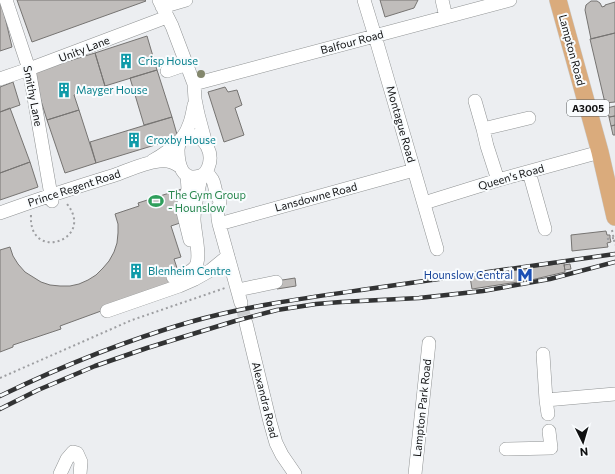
<svg xmlns="http://www.w3.org/2000/svg" width="615" height="474" font-family="Commissioner,sans-serif">
<style>
.building{fill:#c0bdbb;stroke:#767472}
.lines{fill:none;stroke-linecap:round;stroke-linejoin:round}
.minor-tunnel{stroke:#cbcdd0;stroke-width:13;stroke-dasharray:13 6;stroke-linecap:butt}
.minor-casing{stroke:#909394;stroke-width:14}
.major-casing{stroke:#cacbcb;stroke-width:18}
.path{stroke:#9d9ea1;stroke-width:2;stroke-dasharray:2 3;stroke-linecap:butt}
.minor{stroke:#fff;stroke-width:13}
.major{stroke:#daab7c;stroke-width:17}
.rail-casing{stroke:#323334;stroke-width:4.5}
.rail{stroke:#f9fcfe;stroke-width:3;stroke-dasharray:9;stroke-linecap:butt}
.tree{fill:#83876c}
.labels{text-anchor:middle;stroke-width:4;stroke-linejoin:round;paint-order:stroke}
.shield{fill:#f9fcfe;stroke:#565859;stroke-width:1}
.shield-label{font-size:10px;font-weight:bold;fill:#101112}
.street-label{font-size:11px;fill:#101112;stroke:#f9fcfe}
.culture-label{font-size:11px;fill:#0d838f;stroke:#f9fcfe;text-anchor:start}
.leisure-label{font-size:11px;fill:#27864d;stroke:#f9fcfe;text-anchor:start}
.transit-label{font-size:11px;fill:#164399;stroke:#f9fcfe;text-anchor:end}
</style>
<rect width="100%" height="100%" fill="#eceef1"/>
<path class="building" d="M0,0H1L12,47L0,51Z
M17,0H145L146,1L32,42Z
M380,0H418L414,8L385,17Z
M591,1H597L600,3L602,7L605,6V5L615,2V33L591,39L585,10L586,5Z
M615,33V102L605,103L590,39Z
M147,36L157,70L105,86L95,53Z
M95,53L105,86L74,95L79,110L47,120L32,72Z
M157,70L172,117L144,125L130,78Z
M13,82L20,105L0,112V87Z
M225,87L228,92L237,90L242,105L235,108L244,135L224,142L208,92Z
M615,106V116L609,117L607,108Z
M10,108L30,162L0,173V112Z
M79,110L96,163L65,173L47,120Z
M615,116V125L611,126L609,117Z
M172,117L178,138L96,163L90,142Z
M615,125V135H613L611,126Z
M30,162L38,187L0,200V173Z
M185,188L183,222L171,226L181,257L174,259L177,268L171,270L175,284L60,326L61,329L13,345V347L0,352V250L10,247L13,256L18,264L25,272L41,282L50,285L60,286H70L79,284L88,280L96,275L103,268L109,261L114,252L117,243L118,233V224L115,214L139,206L138,203Z
M606,231L607,235H610V238L611,242L607,243L608,247L572,251L571,235Z
M564,263L565,272L531,280L472,289L470,277Z
M570,264L571,269L565,270L564,265Z
M295,278L296,286L277,289L276,281Z"/>
<g class="lines">
<path class="minor-tunnel" d="M241,303L246,323"/>
<g class="minor-casing">
<path id="minor" d="M6,0L29,69L52,201
M159,0L172,26L194,84L195,99L198,114L206,144
M364,0L375,36L437,249
M442,0L446,17
M162,7L186,0
M167,71L187,64
M0,79L29,69L167,17
M194,84L510,0
M475,101L483,129
M190,135C206,136 214,154 208,168C206,173 204,175 200,176C182,182 178,164 178,150C178,146 179,142 182,139C184,136 187,136 190,135Z
M152,161C161,156 176,146 182,138C190,128 192,116 194,105
M529,172L545,229
M206,173C215,180 213,182 216,192C217,196 219,198 220,201C220,205 218,207 218,211C217,215 218,219 219,224L241,303
M187,175L188,189L183,206V212L190,240
M498,180L487,146L483,129L529,118
M424,203L498,180L600,152
M0,213C38,199 76,187 115,175C129,170 143,163 159,161C166,160 174,162 179,166
M219,224L414,170
M173,277C180,275 191,273 195,267C202,259 194,230 194,219C194,205 199,190 201,176
M238,290L276,282
M107,311L179,286L195,279L211,270L228,256
M246,323L270,422L276,443L282,455L295,474
M543,354L546,400L615,394
M546,400L548,414
M506,449L551,448L549,431
M60,474L67,459L73,452L77,453L81,462L80,474
M415,474L429,343"/>
</g>
<g class="major-casing">
<path id="major" d="M558,0L600,152L615,217"/>
</g>
<path class="path" d="M31,215C28,263 96,240 67,204
M612,230L615,245
M607,239L614,238
M0,378L132,320L225,288"/>
<use href="#minor" class="minor"/>
<use href="#major" class="major"/>
<g class="rail-casing">
<path id="rail" d="M0,396C62,366 124,341 190,322C250,305 313,297 375,288C455,277 535,265 615,254
M0,409L38,390L95,366L147,348L235,321L277,310L316,304L341,302L419,298L483,291L550,279L615,262"/>
</g>
<use href="#rail" class="rail"/>
</g>
<circle class="tree" cx="201" cy="74" r="4"/>
<defs>
<g id="building-bare" transform="scale(1.2)"><path d="M-4-6H4V6H1V3H-1V6H-4ZM-2.5-4.3h1.7v1.8h-1.7ZM.8-4.3h1.7v1.8H.8ZM-2.5-1h1.7V.8h-1.7ZM.8-1h1.7V.8H.8Z" fill="#0f9aa8" stroke="#f9fcfe" stroke-width="2.5" paint-order="stroke"/></g>
<g id="stadium-bare" transform="scale(1.2)"><path d="M0-5a6.5 5 0 1 0 0 10a6.5 5 0 1 0 0-10ZM-3.5-1.8h7v3.6h-7Z" fill="#2e9e5b" stroke="#f9fcfe" stroke-width="2.5" paint-order="stroke"/></g>
<g id="metro-bare" transform="scale(1.2)"><path d="M-5.5 5V-5H-3L0 0L3-5H5.5V5H3V-.5L0 4L-3-.5V5Z" fill="#1a4fb4" stroke="#f9fcfe" stroke-width="2.5" paint-order="stroke"/></g>
</defs>
<g fill-rule="evenodd">
<use href="#building-bare" x="126" y="61"/>
<use href="#building-bare" x="64" y="90"/>
<use href="#building-bare" x="134" y="140"/>
<use href="#stadium-bare" x="156" y="201"/>
<use href="#building-bare" x="136" y="271"/>
<use href="#metro-bare" x="525" y="275"/>
</g>
<g class="labels">
<rect class="shield" x="567" y="100" width="42" height="16" rx="3"/>
<g class="shield-label">
<text x="588" y="112">A3005</text>
</g>
<g class="street-label">
<text transform="translate(352 42) rotate(-15)" y="4">Balfour Road</text>
<text transform="translate(84 49) rotate(-21)" y="4">Unity Lane</text>
<text transform="translate(572 50) rotate(75)" y="4">Lampton Road</text>
<text transform="translate(33 96) rotate(79)" y="4">Smithy Lane</text>
<text transform="translate(401 124) rotate(74)" y="4">Montague Road</text>
<text transform="translate(511 177) rotate(-16)" y="4">Queen's Road</text>
<text transform="translate(74 188) rotate(-18)" y="4">Prince Regent Road</text>
<text transform="translate(316 197) rotate(-15)" y="4">Lansdowne Road</text>
<text transform="translate(265 400) rotate(76)" y="4">Alexandra Road</text>
<text transform="translate(422 408) rotate(-84)" y="4">Lampton Park Road</text>
</g>
<g class="culture-label">
<text x="138" y="65">Crisp House</text>
<text x="76" y="94">Mayger House</text>
<text x="146" y="144">Croxby House</text>
<text x="148" y="275">Blenheim Centre</text>
</g>
<g class="leisure-label">
<text x="168" y="199">The Gym Group<tspan x="168" dy="13">- Hounslow</tspan></text>
</g>
<g class="transit-label">
<text x="513" y="279">Hounslow Central</text>
</g>
</g>
<g transform="translate(583 442) rotate(175)" stroke="#f9fcfe" stroke-width="3" paint-order="stroke">
<path d="M0-3L7 15L0 10L-7 15Z" fill="#101112"/>
<text y="-6" font-size="11" font-weight="bold" text-anchor="middle" fill="#101112">N</text>
</g>
</svg>
